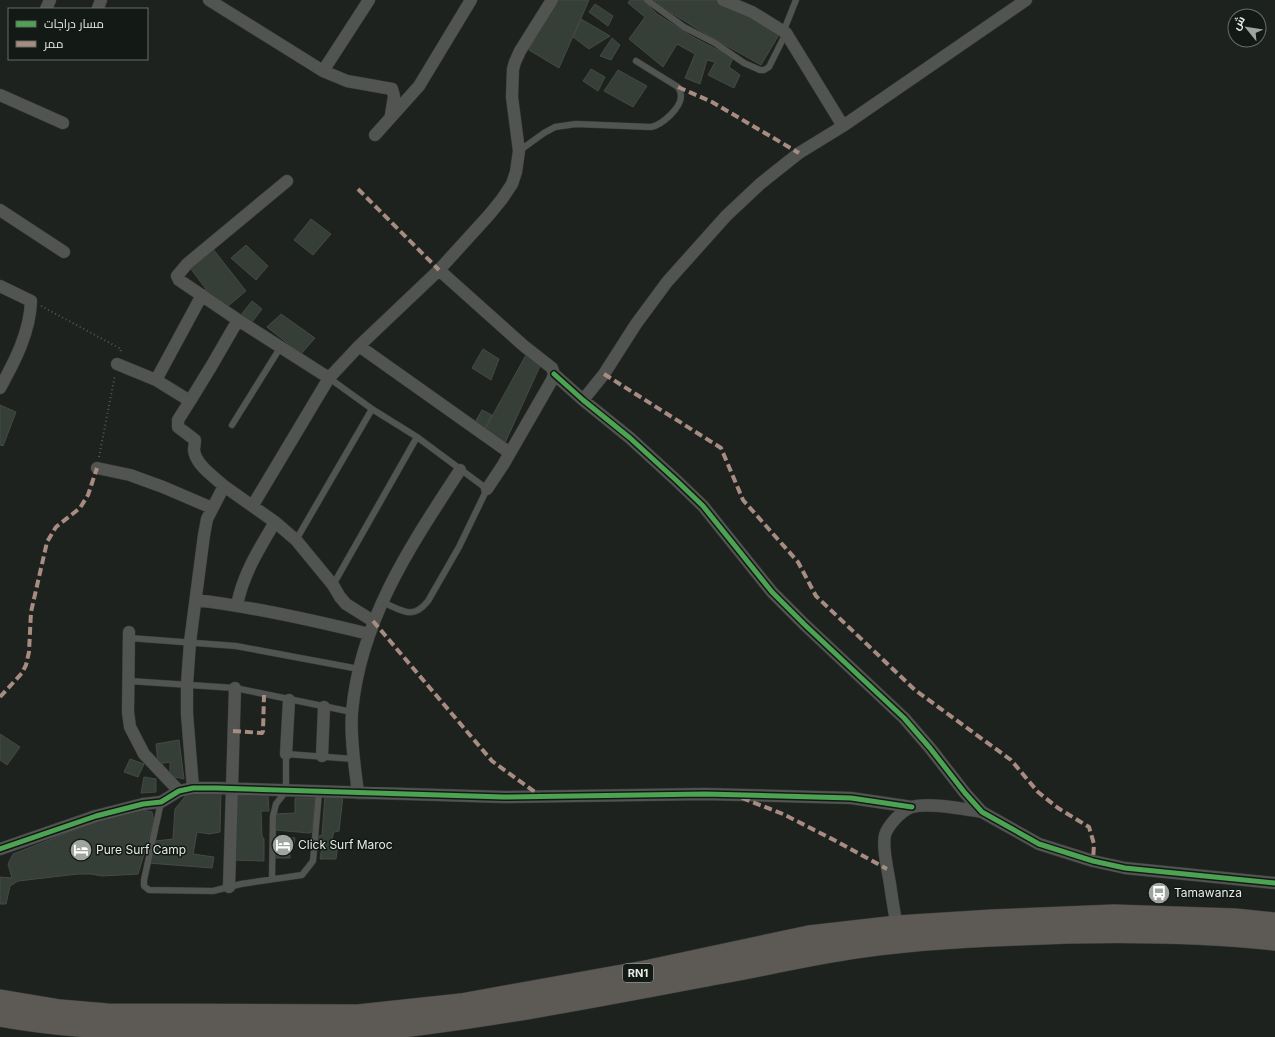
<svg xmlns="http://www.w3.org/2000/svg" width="1275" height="1037" font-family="Inter,Cairo,sans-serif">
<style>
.building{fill:#353f38;stroke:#464946}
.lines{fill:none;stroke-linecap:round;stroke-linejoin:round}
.lane-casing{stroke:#383c38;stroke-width:7}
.street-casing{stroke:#383c38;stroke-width:13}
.highway-casing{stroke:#383c38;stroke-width:22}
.path{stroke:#555856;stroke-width:2;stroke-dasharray:1 3;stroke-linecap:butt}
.lane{stroke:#515451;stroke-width:6}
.street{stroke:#515451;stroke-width:12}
.highway{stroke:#5d5955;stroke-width:21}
.quiet{stroke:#a88b81;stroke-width:4;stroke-dasharray:8 4;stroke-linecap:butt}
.cycleway-casing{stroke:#131914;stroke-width:8}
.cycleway{stroke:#4ca352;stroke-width:5}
.labels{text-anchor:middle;stroke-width:3;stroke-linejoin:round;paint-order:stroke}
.shield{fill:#131914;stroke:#a7aca8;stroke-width:1}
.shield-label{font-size:11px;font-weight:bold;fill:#e7ebe7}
.poi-label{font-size:12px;fill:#e7ebe7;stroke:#131914;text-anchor:start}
</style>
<rect width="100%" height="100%" fill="#1d221e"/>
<path class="building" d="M556,0H589L559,68L529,50Z
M630,0H643L657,14L693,37L733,58L729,67L740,75L734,88L708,75L715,62L707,60L700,84L685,78L695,54L677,44L663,67L629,39L645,17L628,3Z
M654,0H718L780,33L761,65L704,33L670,12Z
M595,4L613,16L608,26L589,12Z
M581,19L610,36L589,49L573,37Z
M612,38L620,45L611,60L600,56Z
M591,69L605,77L598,91L583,81Z
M618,70L647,86L633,107L604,91Z
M311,219L331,234L313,255L294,240Z
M246,245L268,266L256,280L231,258Z
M213,249L246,291L228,306L209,293L191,269Z
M252,301L262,309L252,322L241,315Z
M281,314L315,338L301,354L267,327Z
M483,349L499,359L491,380L472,368Z
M526,355L541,364L504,445L485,429Z
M0,405L16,412L3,446L0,445Z
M482,410L492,415L485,429L474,424Z
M0,734L20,747L7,765L0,760Z
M179,740L184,779L170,776V762L158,764L156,744Z
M130,759L144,764L138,777L124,772Z
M144,777L156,779V792L141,793Z
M188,793H221L220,832L209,834L197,832L193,854L214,857L212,868L148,863L155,841L173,839L175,809Z
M234,795H268L269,811H261L262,836L264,839V861L233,860Z
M325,796H343L339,831L334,832L331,843L338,842L336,859H320L322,846L315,845L317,837L322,835Z
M295,798H315L312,832L309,833L275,830L274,814L295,813Z
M136,809L152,812L154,821L138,874L102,876L91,874H78L18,881L10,886L6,904H0V877L12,878L8,864L13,854L88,825Z
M276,836L295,838L294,844L289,846L290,858H275Z"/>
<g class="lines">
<g class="lane-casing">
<path id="lane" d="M647,0L684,27L715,43L744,63L760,70H764L769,67L786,33
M784,30L796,0
M519,151L544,133L555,127L576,124L651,127C662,125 681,108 681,96C681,93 680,90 678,87L636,61
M329,378L372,409
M232,425L280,348
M296,540L372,409L417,437
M333,585L417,437L487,489L459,547L428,601C412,621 402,610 382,602
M129,638L236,646L359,669
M129,681L235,688L352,712
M161,802L144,880V886L149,890L213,891L241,884L302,875L313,861L319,792
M272,878L273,816L276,804L286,791V754L354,759"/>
</g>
<g class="street-casing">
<path id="street" d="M209,0L323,71L347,81L392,89L394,96L391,115
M98,8L101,0
M46,9L50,0
M323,71L369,0
M0,95L63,123
M843,126L1026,0
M375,135L419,86L471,0
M0,210L64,252
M439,270L524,346L547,364L552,368L554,374L552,380L503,465L487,489
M0,286L31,301C30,332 15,361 0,388
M238,320L179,280L177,276L187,264L287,181
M359,346L510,453
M117,364L156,380L190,401L178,420V427L195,440C195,443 194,447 194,450C195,464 214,477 224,486
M554,374L583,400L630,438L677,481L703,506L772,592L805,625L904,718L930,748L965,793L982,812L1039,844L1093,861L1125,868L1275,883
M156,380L202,295
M583,400L604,374L636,324L667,282L726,216L760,184L799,153L843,126L786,33L752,12L723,0
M190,401L212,365L238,320L329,378
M97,468L130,475L163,487L212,508
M253,505L329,378L359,346L439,270L489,215L502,199L512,184L516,172L519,151L512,97L513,69L515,62L520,51L552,0
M196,600C255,607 312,620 369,634
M237,605C243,574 259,549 275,522
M129,632L128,712L130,727L144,754L179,791
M286,754L289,700
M322,756L324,707
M193,788L187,714V684L190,642L204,535L207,519L224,486L275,522L296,540L333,585L340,597L346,604L373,621
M358,793C355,767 350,739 352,712C360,620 411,545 460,470
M0,849L96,816L143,804L161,802L179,791L193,788H216L504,797L705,794L851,798L912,807
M229,887L235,688
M897,926C894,912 892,898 890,884C888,871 882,848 885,835C888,825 902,810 912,807C929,802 964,809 982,812"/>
</g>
<g class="highway-casing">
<path id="highway" d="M0,1000L60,1010L107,1014L358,1015L461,1004L650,970L809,936L897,926L992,920L1114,915L1235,919L1275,923
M0,1016C55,1026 111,1029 167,1031C234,1033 300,1037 367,1031C484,1019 601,996 717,974C761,966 806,956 850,949C905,940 962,937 1017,935C1103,931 1189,931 1275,940"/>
</g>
<path class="path" d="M41,306L121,349L120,354
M99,457L115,375"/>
<use href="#lane" class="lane"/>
<use href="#street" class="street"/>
<use href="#highway" class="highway"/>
<path class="quiet" d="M678,87L712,102L799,153
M358,189L439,270
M604,374L721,448L743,500L798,562L816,596L915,690L1011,760L1038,792L1058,808L1089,827L1094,844L1093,861
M373,621L492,761L539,795
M0,697L22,673L26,665L29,652L31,612L47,542L56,527L80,508L88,495L97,468
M233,731L262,733L263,731L264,695
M742,798L783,814L834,840L887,869"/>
<g class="cycleway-casing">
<path id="cycleway" d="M554,374L583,400L630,438L677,481L703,506L772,592L805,625L904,718L930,748L965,793L982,812L1039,844L1093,861L1125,868L1275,883
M0,849L96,816L143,804L161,802L179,791L193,788H216L504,797L705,794L851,798L912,807"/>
</g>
<use href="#cycleway" class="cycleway"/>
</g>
<defs>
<g id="hotel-disc" transform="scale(1.15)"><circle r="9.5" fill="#a0a5a1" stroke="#131914"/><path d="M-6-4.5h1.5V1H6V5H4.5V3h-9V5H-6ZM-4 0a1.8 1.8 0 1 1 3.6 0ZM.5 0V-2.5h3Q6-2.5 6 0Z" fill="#fff"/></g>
<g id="bus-disc" transform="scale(1.15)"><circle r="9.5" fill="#a0a5a1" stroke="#131914"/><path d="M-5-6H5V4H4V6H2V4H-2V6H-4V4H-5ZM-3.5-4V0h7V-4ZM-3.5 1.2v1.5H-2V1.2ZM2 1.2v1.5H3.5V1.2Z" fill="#fff"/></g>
</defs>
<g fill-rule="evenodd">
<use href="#hotel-disc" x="283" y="845"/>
<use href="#hotel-disc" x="81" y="850"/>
<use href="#bus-disc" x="1159" y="893"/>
</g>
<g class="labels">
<rect class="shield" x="623" y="964" width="30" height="18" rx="3"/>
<g class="shield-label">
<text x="638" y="977">RN1</text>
</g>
<g class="poi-label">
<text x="298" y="849">Click Surf Maroc</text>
<text x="96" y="854">Pure Surf Camp</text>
<text x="1174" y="897">Tamawanza</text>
</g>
</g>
<rect x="8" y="8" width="140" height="52" fill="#131914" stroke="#686d68"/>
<rect x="16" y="21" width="20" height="6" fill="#4ca352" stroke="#686d68"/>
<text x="44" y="28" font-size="12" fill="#e7ebe7">مسار دراجات</text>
<rect x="16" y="41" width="20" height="6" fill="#a88b81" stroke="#686d68"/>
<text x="44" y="48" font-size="12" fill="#e7ebe7">ممر</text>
<g transform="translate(1247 28) rotate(300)"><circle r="19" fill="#131914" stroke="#686d68"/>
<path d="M0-3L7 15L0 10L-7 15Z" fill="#a0a5a1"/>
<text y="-6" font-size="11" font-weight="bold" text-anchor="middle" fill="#e7ebe7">ش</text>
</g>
</svg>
